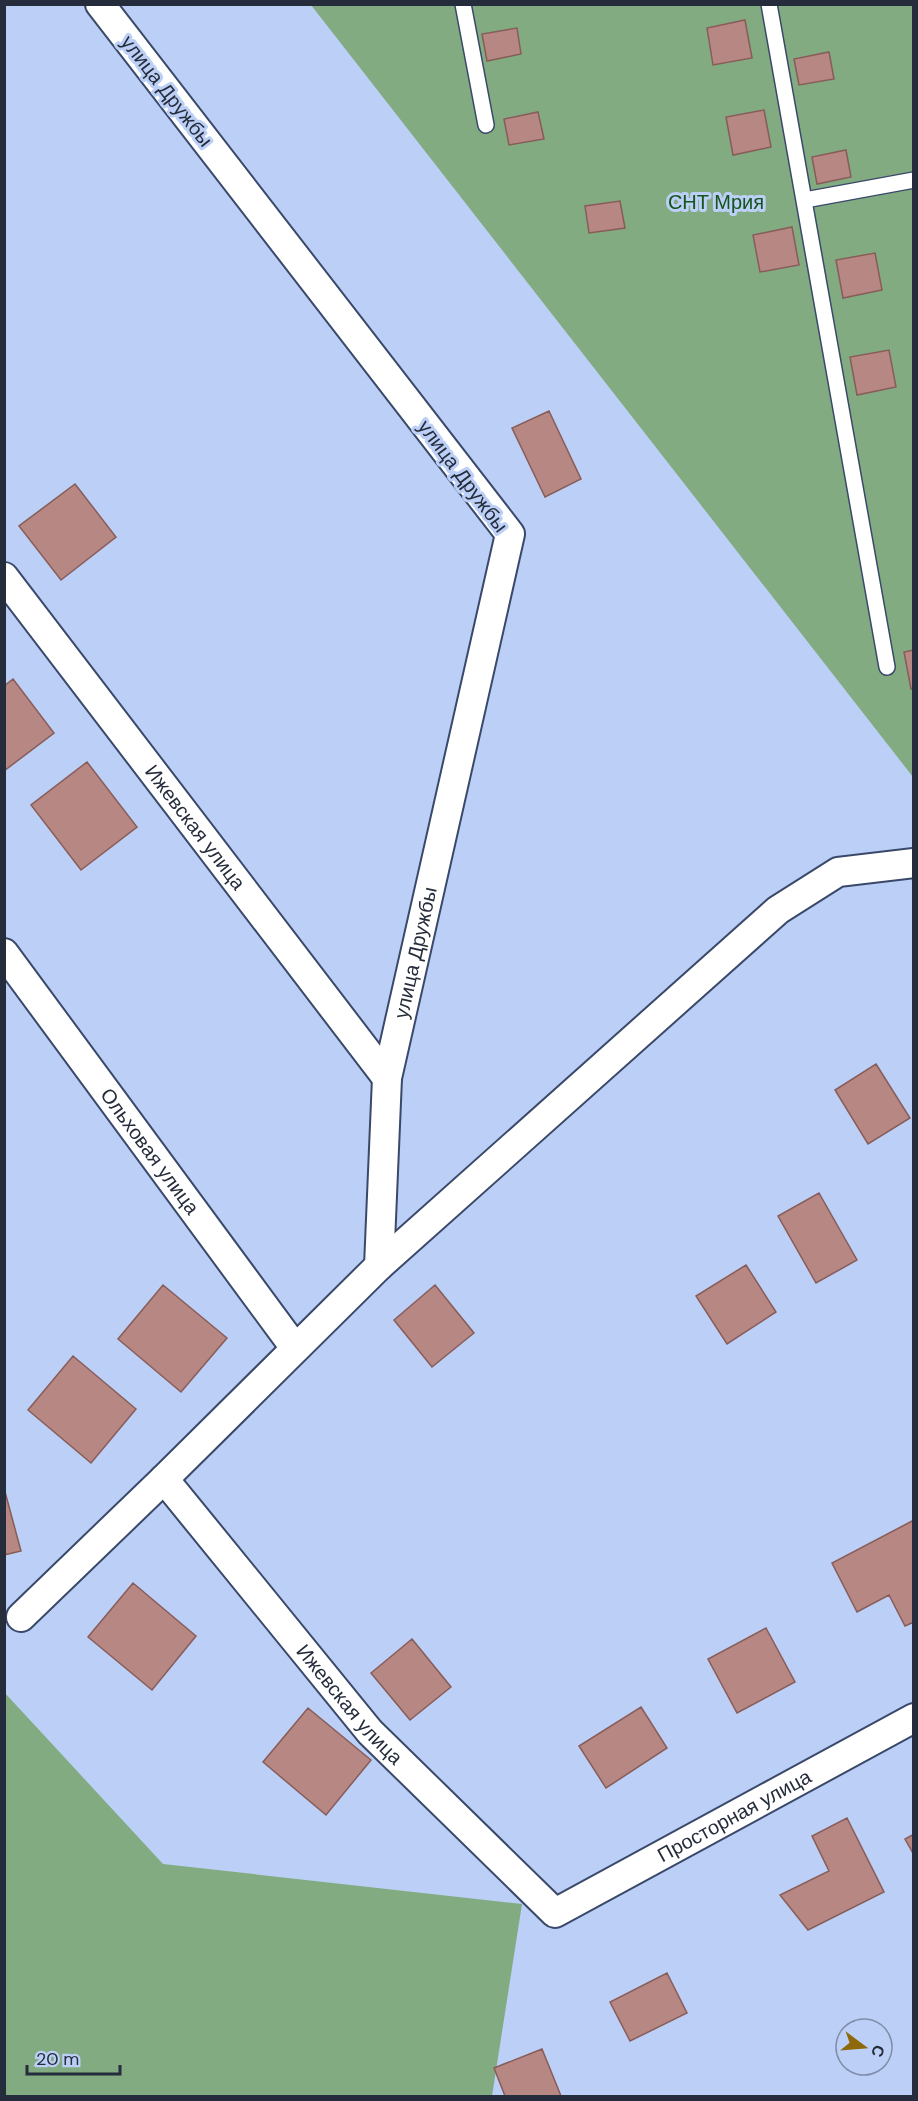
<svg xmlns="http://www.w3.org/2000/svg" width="918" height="2101" font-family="'DM Sans',sans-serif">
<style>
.green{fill:#82ab81}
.building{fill:#b68783;stroke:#885c59;stroke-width:1.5}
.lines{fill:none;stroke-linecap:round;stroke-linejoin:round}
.lane-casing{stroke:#3a4969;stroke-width:18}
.street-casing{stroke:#3a4969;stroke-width:32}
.lane{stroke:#fff;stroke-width:15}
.street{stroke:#fff;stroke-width:28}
.labels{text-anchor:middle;stroke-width:6;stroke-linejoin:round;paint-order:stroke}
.street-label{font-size:20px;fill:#252c3b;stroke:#bccff6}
.park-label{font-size:20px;fill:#15541a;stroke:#bccff6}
</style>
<rect width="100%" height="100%" fill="#bccff6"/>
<path class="green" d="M311,5H913V777Z
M4,1692L163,1864L522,1904L492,2096H5Z"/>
<path class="building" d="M745,20L752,58L713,65L707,28Z
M517,28L521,54L487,61L482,34Z
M829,52L834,79L799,85L794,59Z
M764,110L771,147L733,155L726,117Z
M538,112L544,139L509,145L504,119Z
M846,150L851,177L817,184L812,157Z
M620,201L625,228L589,233L585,206Z
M792,227L799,265L760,272L753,235Z
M875,253L882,290L843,298L836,260Z
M889,350L896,387L857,395L850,357Z
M549,411L581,479L545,497L512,428Z
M75,484L116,537L61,580L19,526Z
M914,650V689H911L904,652Z
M13,679L54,733L4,771V686Z
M87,762L137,827L81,870L31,805Z
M876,1064L910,1118L868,1144L835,1090Z
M819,1193L857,1260L816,1283L778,1216Z
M746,1265L776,1312L727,1344L696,1296Z
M163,1285L227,1338L181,1392L118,1339Z
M435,1285L474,1333L432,1367L394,1320Z
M73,1356L136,1409L91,1463L28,1410Z
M4,1488L21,1551L4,1555Z
M914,1520V1622L905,1626L889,1595L857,1612L832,1563Z
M133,1583L196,1636L152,1690L88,1637Z
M766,1628L795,1682L737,1713L708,1659Z
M412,1639L451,1687L410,1720L371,1673Z
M641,1707L667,1748L606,1788L579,1746Z
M308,1708L371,1760L326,1815L263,1762Z
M847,1818L884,1892L808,1930L780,1895L829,1871L812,1836Z
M914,1834V1855L905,1839Z
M667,1973L687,2013L630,2041L610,2002Z
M542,2049L561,2096H505L494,2068Z"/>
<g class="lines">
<g class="lane-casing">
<path id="lane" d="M463,4L486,125
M769,4L887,667
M805,200L914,180"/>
</g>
<g class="street-casing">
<g id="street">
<path id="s1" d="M4,577L387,1078"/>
<path id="s2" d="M4,953L295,1348"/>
<path d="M379,1266L778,910L838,872L914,863"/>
<path id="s3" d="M164,1479L370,1732L555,1913L914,1718"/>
<path id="s4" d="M21,1617L164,1479L379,1266L387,1078L510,534L100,4"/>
</g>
</g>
<use href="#lane" class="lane"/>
<use href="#street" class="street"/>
</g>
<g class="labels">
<g class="street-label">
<text transform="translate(167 91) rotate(52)" y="7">улица Дружбы</text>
<text transform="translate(463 476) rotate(53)" y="7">улица Дружбы</text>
<text dy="7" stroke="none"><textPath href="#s1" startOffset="315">Ижевская улица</textPath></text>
<text dy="7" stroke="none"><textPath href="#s4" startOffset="818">улица Дружбы</textPath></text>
<text dy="7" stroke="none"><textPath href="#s2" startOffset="246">Ольховая улица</textPath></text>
<text dy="7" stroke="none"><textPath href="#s3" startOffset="292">Ижевская улица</textPath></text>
<text dy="7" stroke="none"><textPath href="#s3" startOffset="789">Просторная улица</textPath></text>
</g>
<g class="park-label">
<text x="716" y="209">СНТ Мрия</text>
</g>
</g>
<rect width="918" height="2101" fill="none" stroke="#252c3b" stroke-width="12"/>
<g transform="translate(864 2047) rotate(106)"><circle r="28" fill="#bccff6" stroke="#808eab" stroke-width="1.5"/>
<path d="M0-4.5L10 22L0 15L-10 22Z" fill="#8d690b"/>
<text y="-9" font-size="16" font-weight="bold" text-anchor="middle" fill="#252c3b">С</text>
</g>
<path d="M27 2065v9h93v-9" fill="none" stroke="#252c3b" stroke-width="3"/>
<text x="36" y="2065" font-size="18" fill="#252c3b" stroke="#bccff6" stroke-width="4.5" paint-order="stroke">20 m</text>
</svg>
